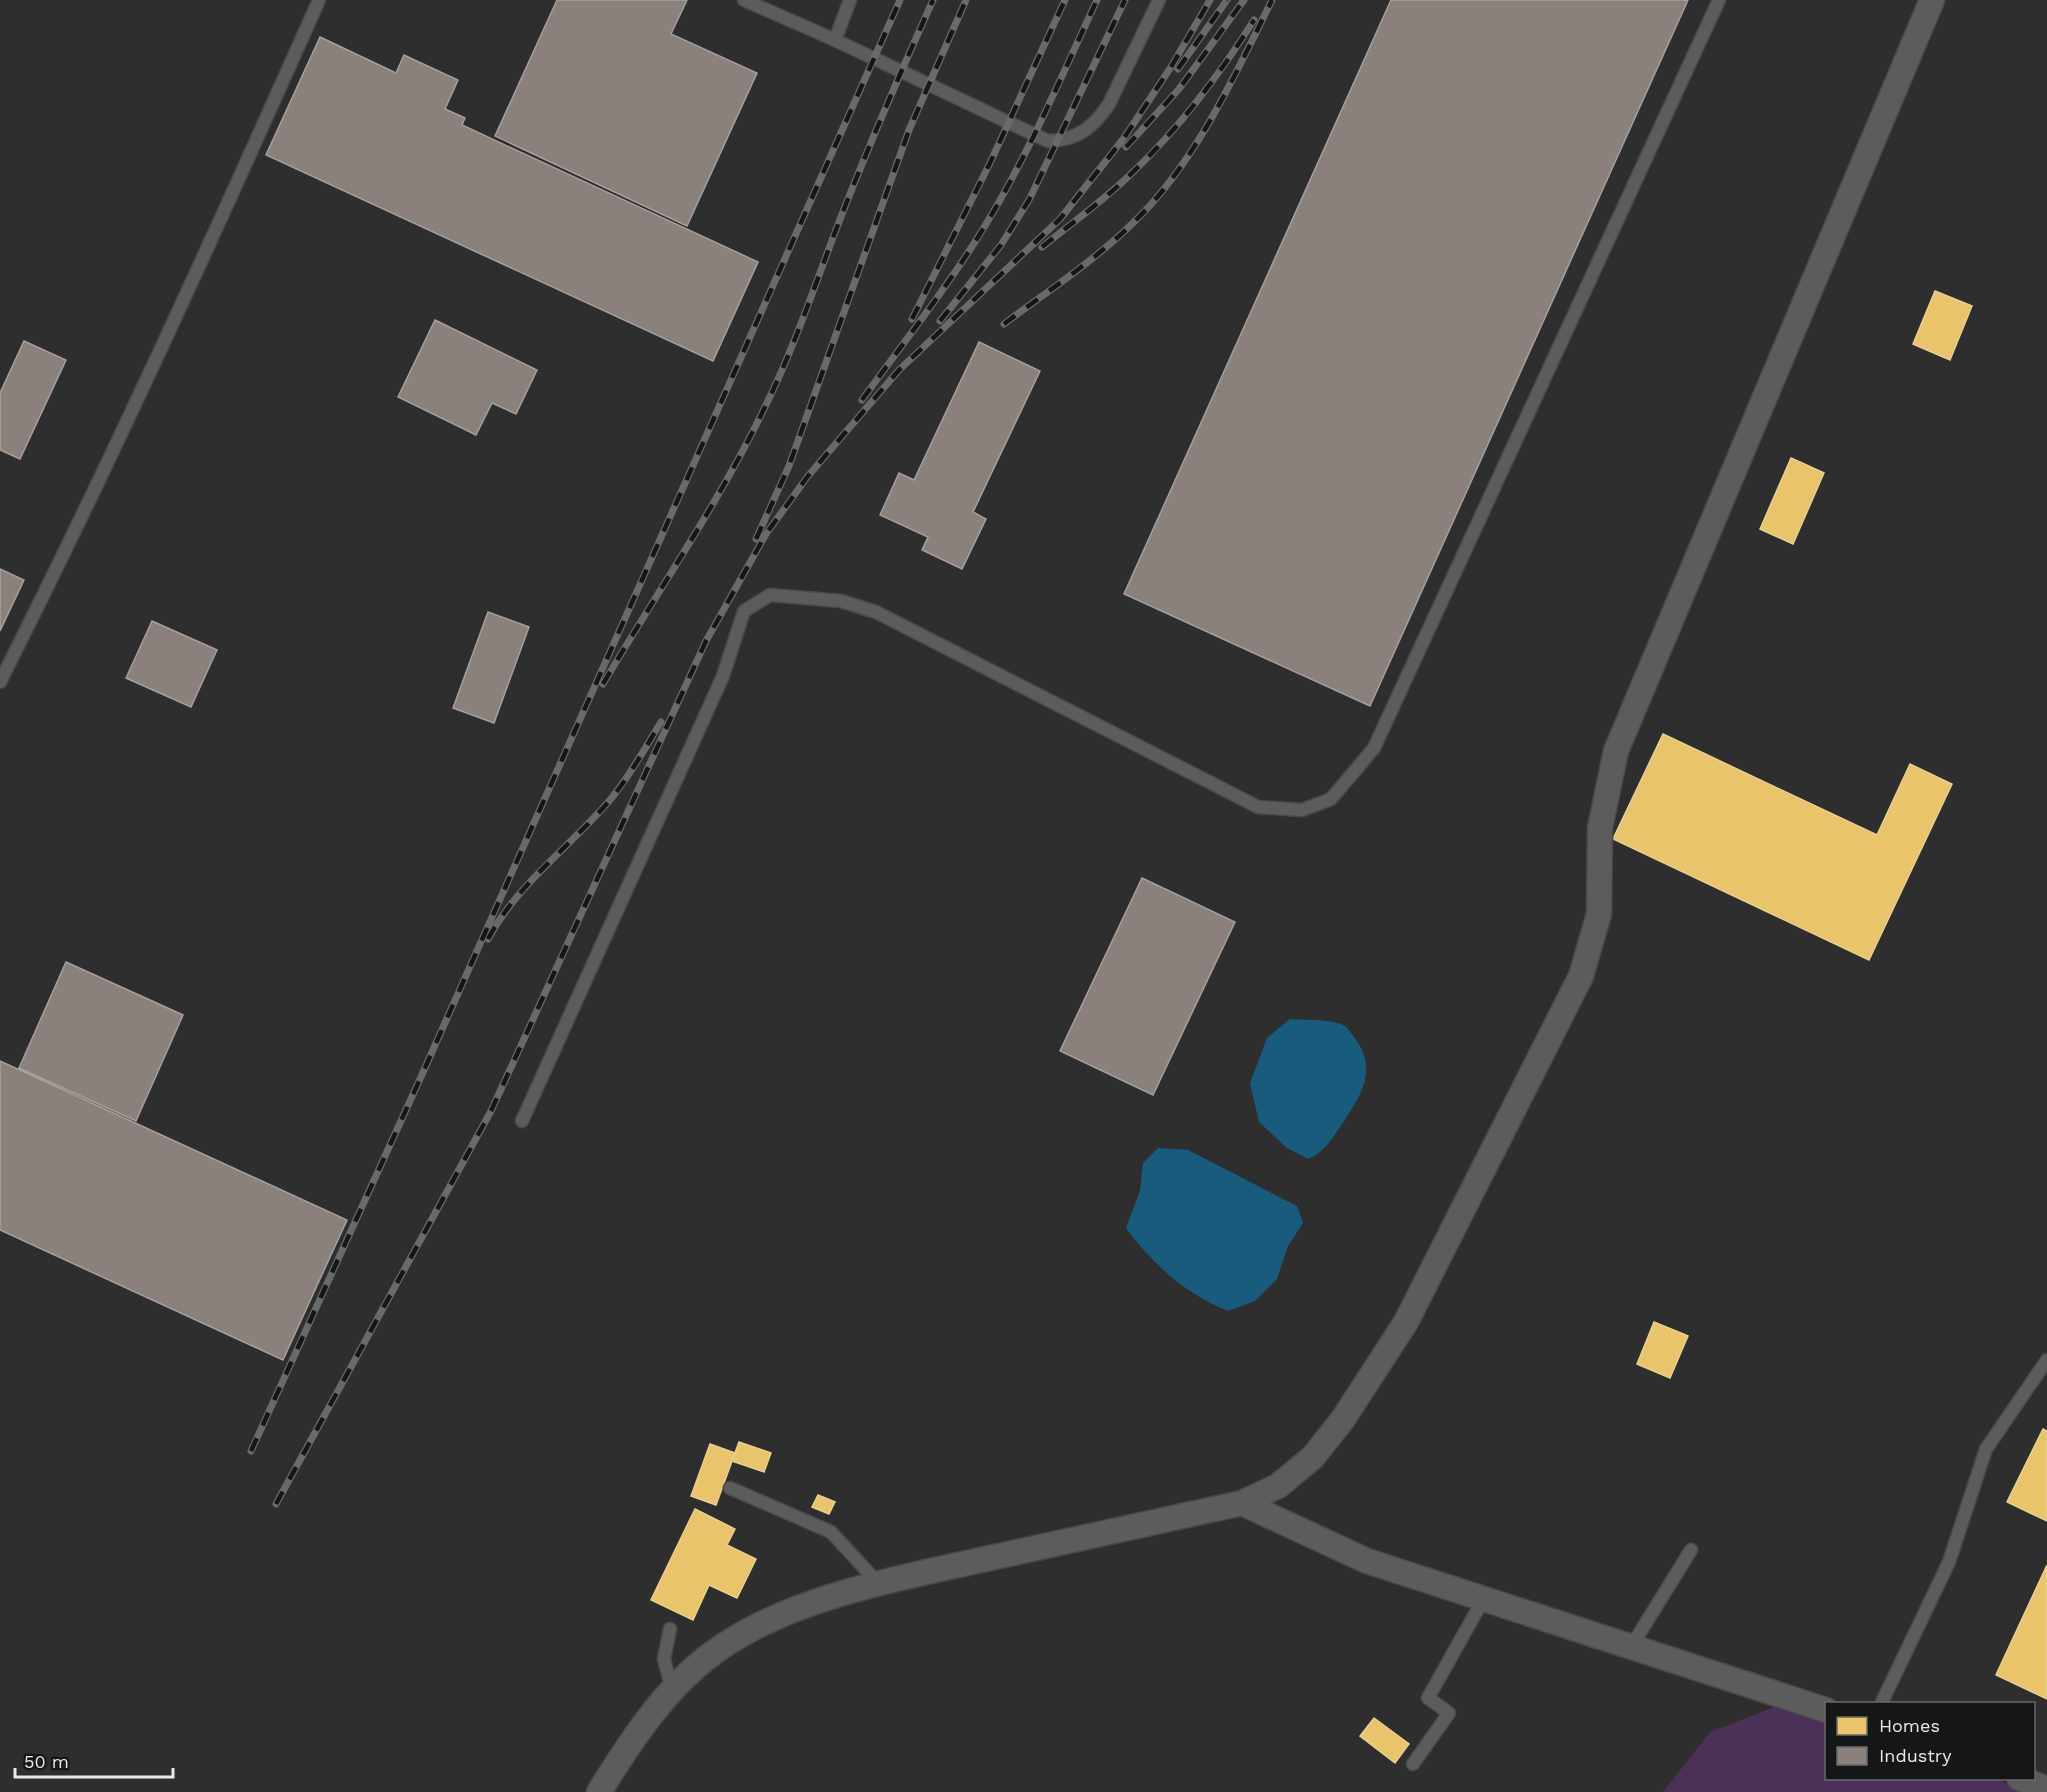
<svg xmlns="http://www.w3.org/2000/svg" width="2047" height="1792" font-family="'Work Sans',sans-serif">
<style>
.green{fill:#4b3057}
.water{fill:#185b7d}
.homes{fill:#e9c46a;stroke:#e9cf91;stroke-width:1.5}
.industry{fill:#8a817c;stroke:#a6a09d;stroke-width:1.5}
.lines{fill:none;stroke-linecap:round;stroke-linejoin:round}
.service-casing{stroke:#49494a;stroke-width:15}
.minor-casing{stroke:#49494a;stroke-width:27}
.service{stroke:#5c5c5d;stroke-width:12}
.minor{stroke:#5c5c5d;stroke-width:24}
.rail-casing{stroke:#696a6a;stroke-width:7}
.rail{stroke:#151617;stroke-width:4.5;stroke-dasharray:14;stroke-linecap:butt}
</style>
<rect width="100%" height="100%" fill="#2e2e2f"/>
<path class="green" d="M1782,1704L1826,1719V1778L1998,1779L2020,1792H1663L1710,1732Z"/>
<path class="water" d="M1290,1019C1304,1020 1334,1019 1345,1026C1348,1028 1351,1034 1354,1037C1379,1069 1361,1096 1342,1124C1331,1140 1325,1152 1308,1159L1287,1148L1259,1122L1250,1083L1267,1038Z
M1158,1148L1188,1150L1297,1206L1303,1223L1288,1246L1277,1279L1255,1301L1228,1311C1187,1295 1152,1264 1126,1228L1140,1191L1143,1163Z"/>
<path class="homes" d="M1935,291L1972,306L1950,360L1913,344Z
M1791,458L1824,473L1793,544L1760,529Z
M1663,734L1877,835L1910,764L1952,784L1869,960L1613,839Z
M1654,1322L1688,1336L1670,1378L1637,1364Z
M2043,1429L2047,1431V1521L2007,1502Z
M739,1442L771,1453L764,1472L732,1461Z
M710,1444L735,1453L716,1505L691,1496Z
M818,1495L835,1502L829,1514L812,1507Z
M695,1509L735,1529L727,1545L756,1559L737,1598L709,1585L693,1620L651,1600Z
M2047,1565V1699L1996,1675Z
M1374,1718L1409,1744L1395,1763L1360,1736Z"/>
<path class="industry" d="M557,0H687L671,34L757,73L687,226L495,136Z
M1391,0H1688L1370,706L1124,594Z
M320,37L396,73L404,55L458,80L445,109L465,118L462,125L758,262L713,361L266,155Z
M435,320L537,370L516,414L492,403L476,435L398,397Z
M24,341L66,360L20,459L0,450V393Z
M979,342L1040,371L973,512L986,519L962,569L922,550L928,537L880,515L899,473L914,480Z
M0,569L24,580L0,631Z
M488,612L529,627L494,723L453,708Z
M152,621L217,650L191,707L126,678Z
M1142,878L1235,922L1153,1095L1060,1051Z
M66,962L183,1015L136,1121L19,1068Z
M0,1061L347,1220L283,1360L0,1230Z"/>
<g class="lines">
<g class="service-casing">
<path id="service" d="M744,0L835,40L1048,141C1077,140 1093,128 1109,104L1159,0
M835,40L850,0
M0,682C113,458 217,229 319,0
M522,1121L723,676L744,611L770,595L841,601L876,612L1258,807L1302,810L1331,799L1374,748L1719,0
M730,1488L831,1532L878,1583
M670,1629L664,1659L672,1690
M1631,1647L1691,1550
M1881,1704L1949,1562L1986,1449L2047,1360
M1413,1764L1449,1713L1428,1698L1483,1600"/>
</g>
<g class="minor-casing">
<path id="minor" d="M1242,1503L1367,1561L1826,1710
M2019,1778L2047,1789
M599,1792C630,1742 665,1688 713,1653C788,1597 901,1578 990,1558C1074,1540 1158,1522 1242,1503L1278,1486L1313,1457L1343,1419L1406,1322L1581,976L1599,914L1600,828L1616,751L1932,0"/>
</g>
<use href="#service" class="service"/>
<use href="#minor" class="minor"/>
<g class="rail-casing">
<path id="rail" d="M1178,69L1227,0
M1126,147L1179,89L1244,0
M1042,247C1073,222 1106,199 1134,171C1180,127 1220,74 1254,20
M912,319L990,163L1065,0
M940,321L1001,245L1029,200L1125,0
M1004,324C1049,290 1097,259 1136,220C1197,160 1235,75 1272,0
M862,400C903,343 947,288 983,229C1028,156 1061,77 1097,0
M756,539L789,466L909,130L966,0
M603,684C657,592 719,503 765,407C797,342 818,275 844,209C872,138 902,69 933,0
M488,939C518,883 570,847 610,800C630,776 645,748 661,722
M251,1451L420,1079L900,0
M276,1504L491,1111L706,641L766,534L808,476L899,370L1060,219L1124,138L1171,67L1210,0"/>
</g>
<use href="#rail" class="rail"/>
</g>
<rect x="1825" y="1702" width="210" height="78" fill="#151617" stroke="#6a6a6c" stroke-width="1.5"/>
<rect x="1837" y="1717" width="30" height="18" fill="#e9c46a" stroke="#6a6a6c" stroke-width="1.5"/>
<text x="1879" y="1732" font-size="18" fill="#e9e9eb">Homes</text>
<rect x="1837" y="1747" width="30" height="18" fill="#8a817c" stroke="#6a6a6c" stroke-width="1.5"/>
<text x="1879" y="1762" font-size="18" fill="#e9e9eb">Industry</text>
<path d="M15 1768v9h158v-9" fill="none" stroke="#e9e9eb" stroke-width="3"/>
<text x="24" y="1768" font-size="18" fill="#e9e9eb" stroke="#151617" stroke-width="4.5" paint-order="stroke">50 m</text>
</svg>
